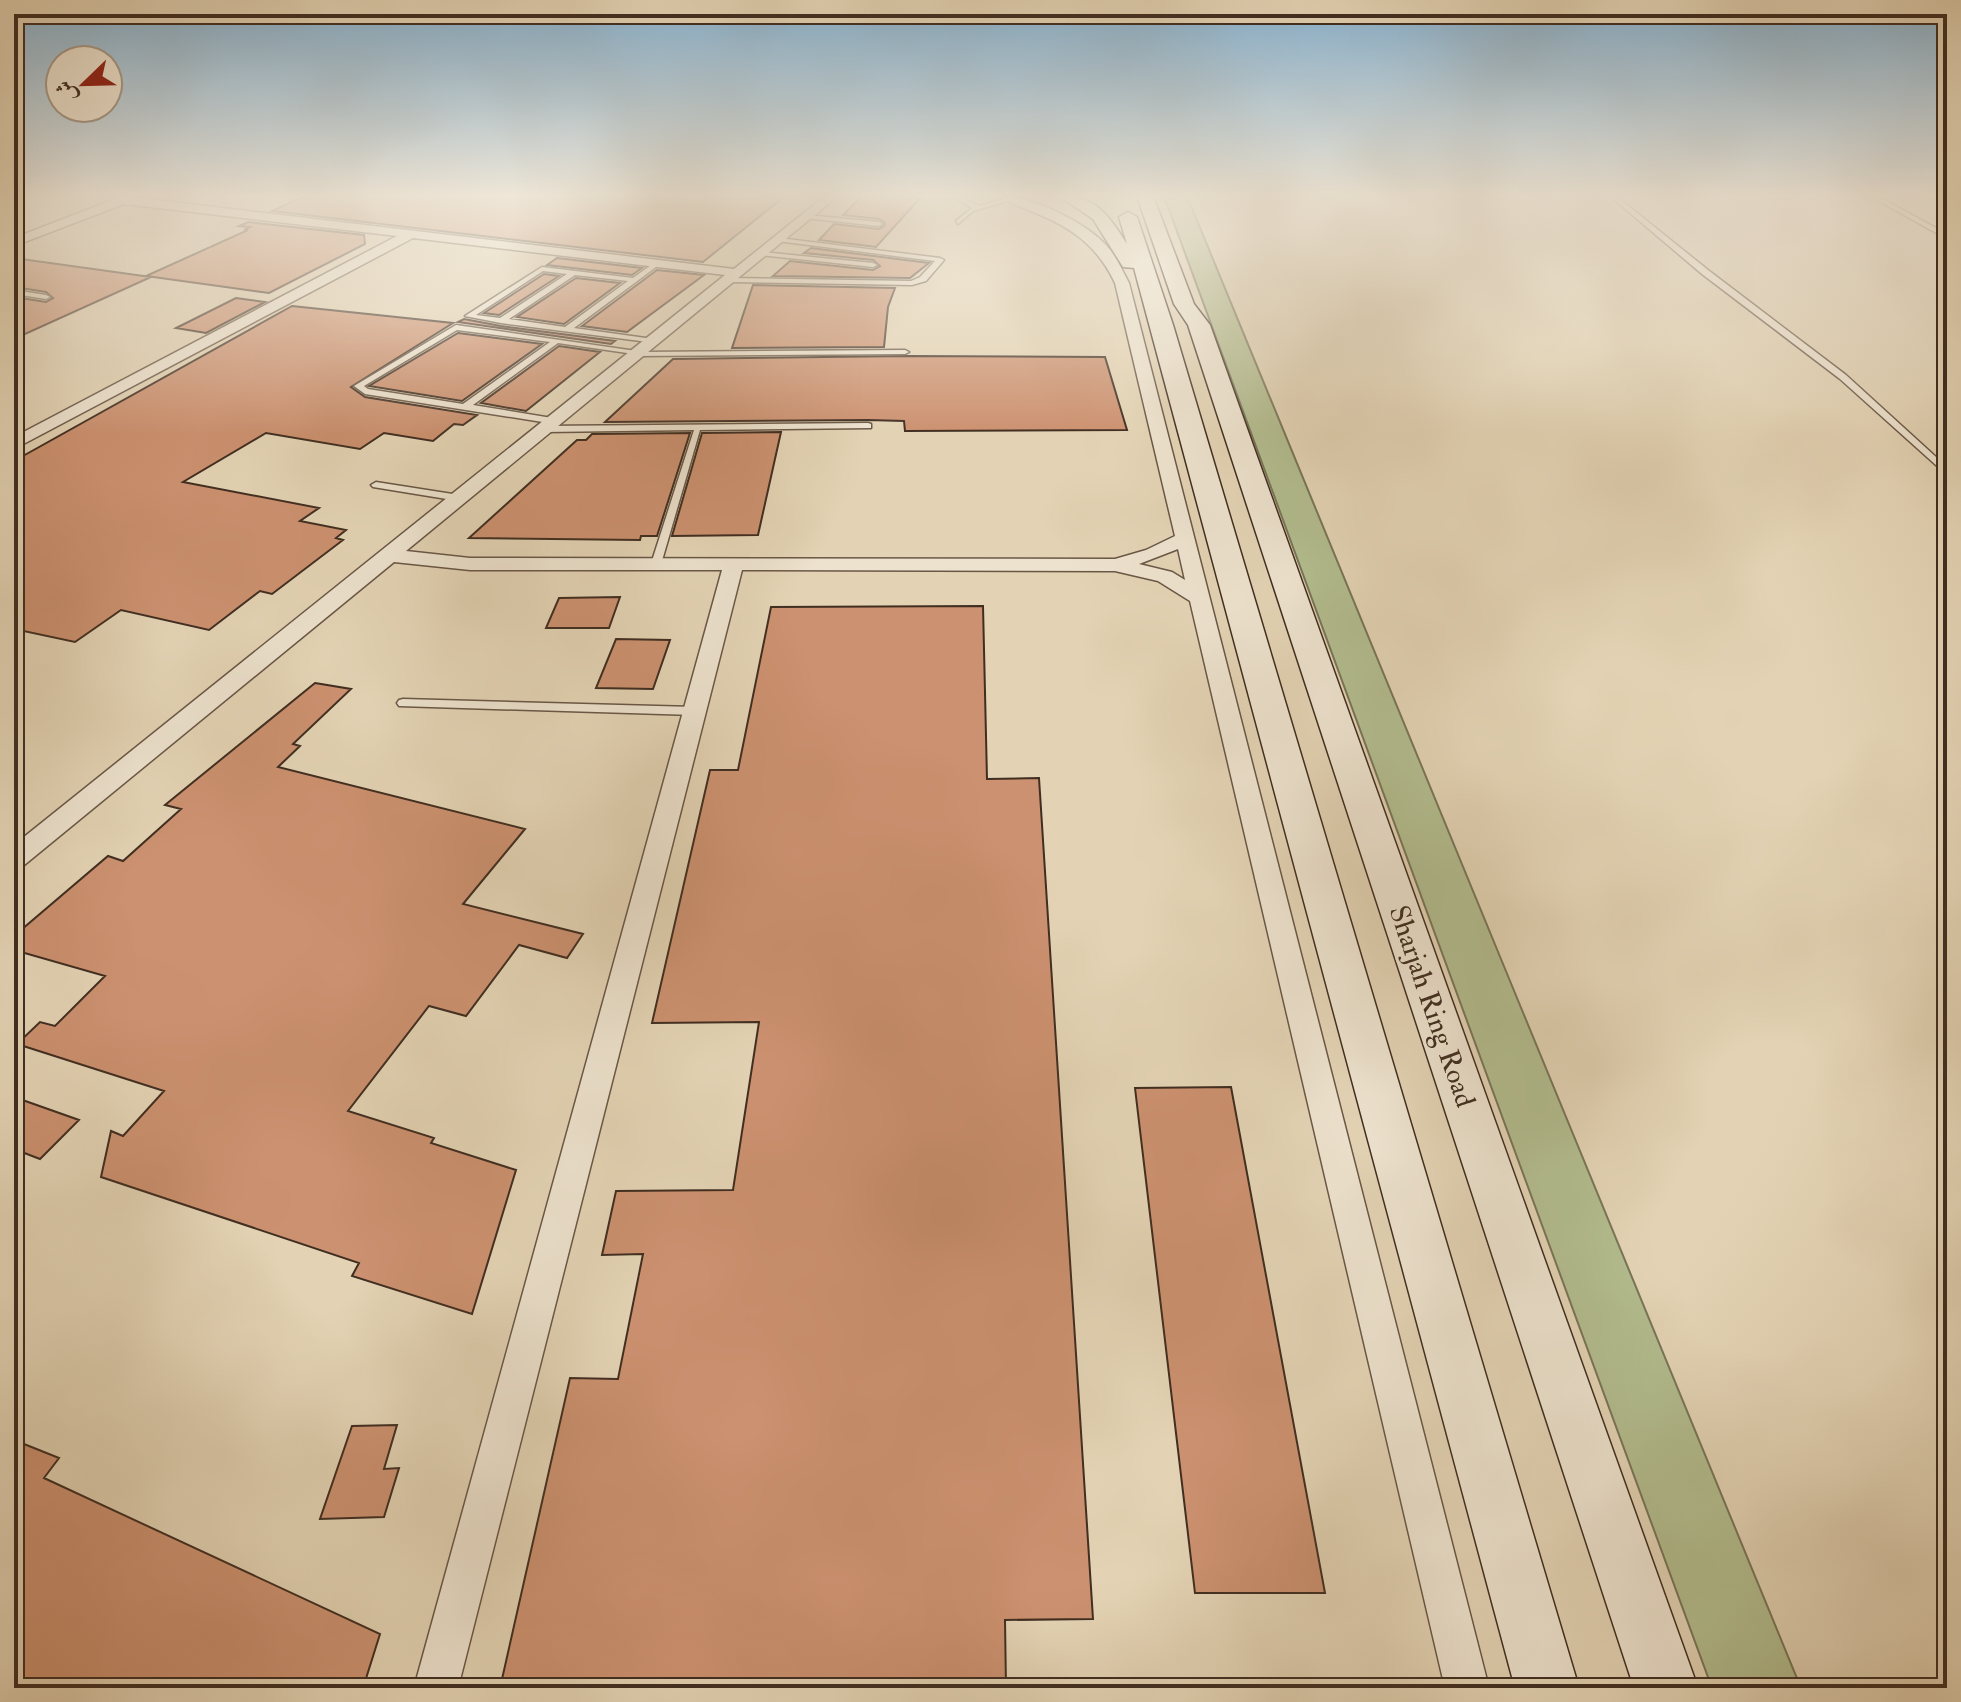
<svg xmlns="http://www.w3.org/2000/svg" width="1961" height="1702" font-family="'IM FELL Double Pica',Amiri,serif">
<style>
.green{fill:#b2bc8e;stroke:#797558;stroke-width:2}
.building{fill:#cc9170;stroke:#402e21;stroke-width:2}
.lines{fill:none;stroke-linecap:round;stroke-linejoin:round}
.lane-casing{stroke:#695746;stroke-width:3}
.street-casing{stroke:#695746;stroke-width:3}
.secondary-casing{stroke:#402e21;stroke-width:3}
.lane{fill:#ede2ce;fill-rule:evenodd}
.street{fill:#ede2ce;fill-rule:evenodd}
.secondary{fill:#ede2ce;fill-rule:evenodd}
.labels{text-anchor:middle;stroke-width:6;stroke-linejoin:round;paint-order:stroke}
.street-label{font-size:28px;fill:#402e21;stroke:#ede2ce}
</style>
<rect width="100%" height="100%" fill="#e3d3b4"/>
<filter id="stains"><feTurbulence type="fractalNoise" baseFrequency=".0025" numOctaves="4"/><feColorMatrix values="0 0 0 0 .2 0 0 0 0 .09 0 0 0 0 .02 0 0 0 .5 -.17"/></filter>
<radialGradient id="worn" r=".72"><stop offset=".6" stop-color="#630" stop-opacity="0"/><stop offset="1" stop-color="#630" stop-opacity=".3"/></radialGradient>
<path class="green" d="M1164,196H1187L1801,1688H1712Z"/>
<path class="building" d="M305,196H785L703,262L272,211Z
M862,196H922L876,247L819,240L834,224L879,229L884,226L885,223L879,219L843,215Z
M248,222L364,235L365,244L269,293L146,276L248,230H244L250,227L239,226Z
M811,248L929,263L910,278L773,276L790,261L873,270L880,266L873,260L804,253Z
M14,258L151,277L14,339V297L46,302L53,298L46,292L14,287Z
M557,258L642,268L632,275L547,265Z
M657,270L704,275L627,332L582,326Z
M544,274L559,276L499,315L484,313Z
M576,278L620,283L564,324L517,317Z
M753,285L895,288L888,307L884,347L732,348Z
M236,298L265,302L206,333L176,328Z
M292,306L453,323L351,387L365,397L477,415L463,425L454,424L433,441L384,433L360,449L266,433L183,482L319,508L300,521L346,530L336,538L343,540L272,594L260,591L209,630L121,610L75,642L14,629V461Z
M464,319L501,326L615,341L611,344L458,322Z
M458,333L542,344L462,401L369,386Z
M559,346L600,352L526,411L481,403Z
M907,356L1105,357L1127,430L905,431L904,421L868,420L605,422L673,359Z
M781,432L758,535L672,536L702,433Z
M690,433L657,536H641L640,540L469,538L577,440H586L592,434Z
M620,597L609,628H546L559,598Z
M983,606L987,779L1039,778L1093,1619L1005,1620L1006,1688H500L570,1378L618,1379L643,1254L602,1255L616,1191L733,1190L759,1022L652,1023L710,770H738L771,607Z
M616,639L670,640L653,689L596,688Z
M315,683L351,689L293,744L300,746L278,767L525,829L463,904L583,934L567,958L519,945L466,1016L429,1006L348,1111L434,1138L431,1143L516,1170L472,1314L352,1276L359,1263L101,1177L111,1131L123,1136L164,1091L17,1044L40,1022L55,1026L105,976L14,950V936L108,856L123,861L181,809L165,805Z
M1231,1087L1325,1593H1195L1135,1088Z
M14,1097L79,1120L40,1159L14,1149Z
M397,1425L384,1469L399,1468L384,1517L320,1519L352,1426Z
M14,1440L59,1458L44,1478L380,1634L363,1688H14Z"/>
<g class="lines">
<g class="lane-casing">
<path id="lane" d="M952,196H959L979,206L1011,197L1014,199L973,211L958,224L956,221L972,208Z
M1610,196H1616L1708,270L1846,375L1947,467V475L1840,379L1702,274Z
M1870,196H1877L1947,234V239Z
M807,215L879,222L882,224L879,226L805,218Z
M779,238L940,258L944,260L926,281L912,285L726,282L729,278L911,281L920,277L935,261L777,241Z
M761,252L873,263L877,265L873,267L759,255Z
M654,263L660,264L574,328L653,339H656V343L501,323L465,316L542,267L633,278ZM543,271L567,274L500,318L476,315ZM575,275L628,281L565,327L509,319Z
M14,290L46,295L50,297L46,299L14,294Z
M456,325L643,352L905,350L909,352L905,354L638,356L634,354L558,343L473,405L558,419V423L555,424L365,394L354,386ZM457,330L550,342L463,404L368,389L364,386Z
M868,423L871,424V428L700,430L661,564L656,567L651,564L694,430L545,432L540,429L545,426Z
M376,482L459,495L464,498L459,501L373,487L371,485Z
M403,699L694,707L700,711L694,715L399,706L397,703L399,700Z"/>
</g>
<g class="street-casing">
<path id="street" d="M123,196L734,269L825,196H838L406,551L470,558L1115,559L1146,550L1175,536L1115,283C1097,245 1071,227 1033,212C1022,207 1008,203 999,196C1030,195 1085,222 1106,245C1116,256 1122,270 1129,283L1489,1688H1445L1190,601L1158,581L1115,571L742,570L458,1688H414L722,570H470L394,562L23,866L14,869V845L725,275L413,238L14,449V437L397,236L124,204L14,246V238ZM1178,549L1185,580L1172,572L1139,564Z"/>
</g>
<g class="secondary-casing">
<path id="secondary" d="M1059,196C1097,196 1108,215 1127,244L1119,217L1128,212L1137,217L1173,325L1579,1688H1515L1134,268L1123,267L1093,219Z
M1137,196H1153L1194,304L1210,325L1698,1688H1634L1188,325L1174,304Z"/>
</g>
<use href="#lane" class="lane"/>
<use href="#street" class="street"/>
<use href="#secondary" class="secondary"/>
</g>
<linearGradient id="sky" x2="0" y2="1"><stop stop-color="#88b5d5"/><stop offset="0.45" stop-color="#f2ebdd"/><stop offset="1" stop-color="#f2ebdd" stop-opacity="0"/></linearGradient>
<rect width="1961" height="434" fill="url(#sky)"/>
<g class="labels">
<g class="street-label">
<text transform="translate(1433 1006) rotate(71)" y="10">Sharjah Ring Road</text>
</g>
</g>
<rect width="1961" height="1702" fill="none" stroke="#e3d3b4" stroke-width="48"/>
<rect x="16" y="16" width="1929" height="1670" fill="none" stroke="#402e21" stroke-width="4"/>
<rect x="24" y="24" width="1913" height="1654" fill="none" stroke="#402e21" stroke-width="2"/>
<g transform="translate(84 84) rotate(247)"><circle r="38" fill="#ede2ce" stroke="#a89a89" stroke-width="2"/>
<path d="M0-6L14 30L0 20L-14 30Z" fill="#8f2418"/>
<text y="-12" font-size="22" font-weight="bold" text-anchor="middle" fill="#402e21">ش</text>
</g>
<rect width="100%" height="100%" filter="url(#stains)"/>
<rect width="100%" height="100%" fill="url(#worn)"/>
</svg>
